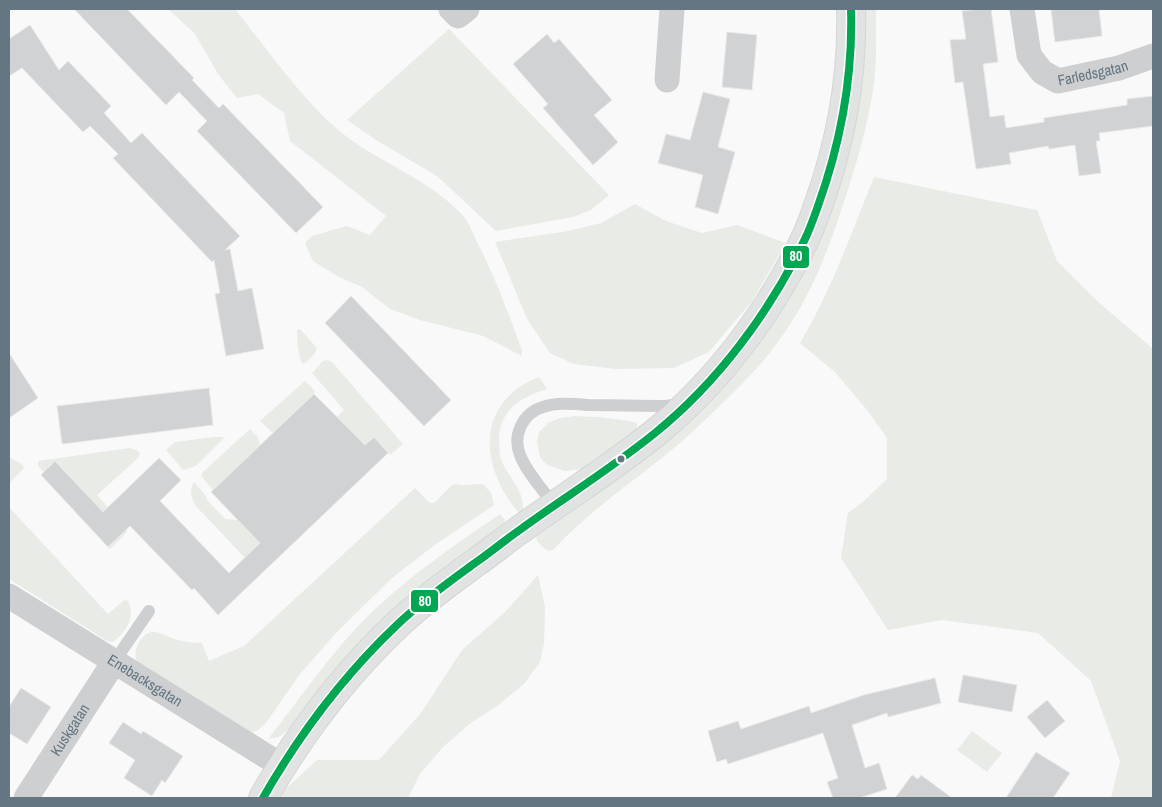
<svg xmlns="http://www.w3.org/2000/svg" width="1162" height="807" font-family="'Archivo Narrow',sans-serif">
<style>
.green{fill:#e8ebe6}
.building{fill:#d0d2d3;stroke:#e8e8e8}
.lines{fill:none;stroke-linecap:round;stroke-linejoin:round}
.secondary-casing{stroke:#d5d6d7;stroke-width:30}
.lane{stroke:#cecfd0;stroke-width:12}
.street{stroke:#cecfd0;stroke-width:25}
.secondary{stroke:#e1e2e2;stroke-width:28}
.bus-1-casing{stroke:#fff;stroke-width:11}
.bus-1{stroke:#00a651;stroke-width:8}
.bus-dot{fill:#657683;stroke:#fff;stroke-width:2}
.labels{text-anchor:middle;stroke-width:5;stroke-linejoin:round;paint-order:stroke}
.street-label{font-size:15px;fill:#657683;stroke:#fff}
.line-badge{stroke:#fff;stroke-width:2}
.badge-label{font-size:14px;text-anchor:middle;font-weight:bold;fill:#fff}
</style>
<rect width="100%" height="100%" fill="#f9f9f9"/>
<path class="green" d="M168,9H235C268,50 308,109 350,139C387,166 434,182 465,218C470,225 473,234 477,242C495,276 508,313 522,350V356L483,336L420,320L390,309L362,287L339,277L313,261L305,243L312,236L347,226L370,235L386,216L290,141L284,113L258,94L237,98L218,74L195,34Z
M863,9H876C876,34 877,59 874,84C868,125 856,166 843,205C827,254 809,300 778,342C757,371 729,397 703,422C656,468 598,501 553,550L547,551L537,541L536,536L780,310Z
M449,29L609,195L591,210L573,217L496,231L437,176L376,140L347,120Z
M874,177L1037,210L1057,261L1095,299L1153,349V798H1111L1120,761L1091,681L1038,633L942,620L888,630L841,558L848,513L864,501L887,479V438L867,410L835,372L800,343C831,291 851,234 874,177Z
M635,204L666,221L702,233L737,225L786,243L752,301L709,352L674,368L616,369L574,364L550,353L527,319L495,242L569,231L601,223Z
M300,329L317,348C315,354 308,363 302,364C298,354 297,340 297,330Z
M328,360L333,363L403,444L390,455L373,437L245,558L195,505C191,496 189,491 194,482L206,496L207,500L225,519L238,520L341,421L337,417L344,410L312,373L323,361Z
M539,377L547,389C521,397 498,411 499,441C500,446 499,452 500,457C506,475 524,489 523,509L519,513C479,467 475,402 539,377Z
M305,381L315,391L314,394L273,433L260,421Z
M576,416C597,417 617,418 637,423V429L583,469L565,471L547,465L540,457L537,441L539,432L548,423L560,418Z
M250,429L257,436L260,443L258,448L213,490L201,476L203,472Z
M215,437H225L196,466L183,470L166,450L175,442Z
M129,448L136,450L140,453L138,458L97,495L126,527L127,532L110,549L108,547L122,533L56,461L44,472L38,466V461Z
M9,457L23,465L24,468L9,483Z
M456,484L460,485L483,484L491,493L494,505L432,547L392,578L335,634L300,674L266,723L258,730L250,733L137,662C132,651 141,631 155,632C163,633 170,638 178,640C186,642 194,643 202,643L209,661L244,646L415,488L430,503H434L452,485Z
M9,507L108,614L124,600L128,601C136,618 126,631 113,642L107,641L9,579Z
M500,514L505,520L503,524L421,588L292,727L279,737L268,739C303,695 334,648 375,609C414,573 457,543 500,514Z
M538,575L545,607L544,644L540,662L524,684L497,706L472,722L443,747L420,774L408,798L283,797L281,793L317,760H379L421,713L462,650L505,612Z
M972,731L1002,753L987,772L957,750Z"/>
<path class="building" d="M74,9H127L194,78L192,80L219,108L223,104L323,207L296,233L197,131L207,121L179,92L166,105Z
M981,9H991L998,62L983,64L990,117L1004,115L1006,128L1044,122V118L1127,105V99L1153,96V126L1099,133L1100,141H1096L1101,173L1079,176L1075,145L1049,149L1048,146L1009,153L1011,164L976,169L963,82L955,83L950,40L966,39L962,11Z
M1051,9H1099L1102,36L1055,42Z
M30,25L59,70L68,61L111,106L104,113L131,143L142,133L240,236L225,250L230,249L238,291L252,288L264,349L226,356L215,294L220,293L214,260L212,262L113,158L118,154L90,126L83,132L22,68L9,76V39Z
M727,32L757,35L752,90L722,87Z
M547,34L554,43L559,39L612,100L594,115L618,142L593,165L543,108L548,104L513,64Z
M703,92L730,99L718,147L735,152L718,214L695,207L703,175L658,163L666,134L690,140Z
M351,296L451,400L424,426L325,323Z
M9,353L38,398L9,418Z
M209,388L213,425L62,444L57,406Z
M314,394L365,445L374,437L388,453L218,615L194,588L192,590L130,526L108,547L41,475L55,461L103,512L159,458L181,480L160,501L229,573L260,543L211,492Z
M963,675L1017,685L1012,712L958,702Z
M935,678L941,703L888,717L887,713L852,725L865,768L879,763L887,789L859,798H833L827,782L838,778L823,733L728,764L726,759L717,762L708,731L738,721L741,729L809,706L811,713L864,695Z
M21,688L51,707L27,744L9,733V707Z
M1047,700L1065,721L1045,738L1027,717Z
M123,722L141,734L143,731L183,756L165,783L162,780L152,796L124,778L135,760L109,743Z
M1036,752L1070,773L1053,798H1006Z
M912,775L918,779L921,775L952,798H895Z"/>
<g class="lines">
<g class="secondary-casing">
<path id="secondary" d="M263,798C299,735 345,674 398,624C422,601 449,582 475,563C491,552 505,540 521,529C565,497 612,468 655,433C718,382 770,312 805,239C810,229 814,217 818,206C841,142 853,76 851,9"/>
</g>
<path class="lane" d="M555,506C543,490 527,473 520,455C512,435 523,413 543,407C557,402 575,404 589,405C615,405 641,406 666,406L680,404
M114,662L149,611"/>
<g class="street">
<path d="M451,9L458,16L467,9"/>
<path id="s1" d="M1022,9L1029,55L1042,72L1058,81L1119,68L1153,56"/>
<path d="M667,80L672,9"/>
<path id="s2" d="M9,596L282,766"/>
<path id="s3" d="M26,798L114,662"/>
</g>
<use href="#secondary" class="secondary"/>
<g class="bus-1-casing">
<path id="bus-1" d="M263,798C299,735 345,674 398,624C422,601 449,582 475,563C491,552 505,540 521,529C565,497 612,468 655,433C718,382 770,312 805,239C810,229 814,217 818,206C841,142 853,76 851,9"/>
</g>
<use href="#bus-1" class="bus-1"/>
</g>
<circle class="bus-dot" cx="621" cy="459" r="4.5"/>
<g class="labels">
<g class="street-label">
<text dy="5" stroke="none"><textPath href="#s1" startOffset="122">Farledsgatan</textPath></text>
<text dy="5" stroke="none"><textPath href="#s2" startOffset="160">Enebacksgatan</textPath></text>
<text dy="5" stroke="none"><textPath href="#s3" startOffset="81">Kuskgatan</textPath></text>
</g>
</g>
<g class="line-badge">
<rect x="782" y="245" width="28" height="24" rx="5" fill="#00a651"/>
<rect x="410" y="589" width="29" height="24" rx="5" fill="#00a651"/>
</g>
<g class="badge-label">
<text x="796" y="261">80</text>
<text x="425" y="606">80</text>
</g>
<rect width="1162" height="807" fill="none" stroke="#657683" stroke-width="20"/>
</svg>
